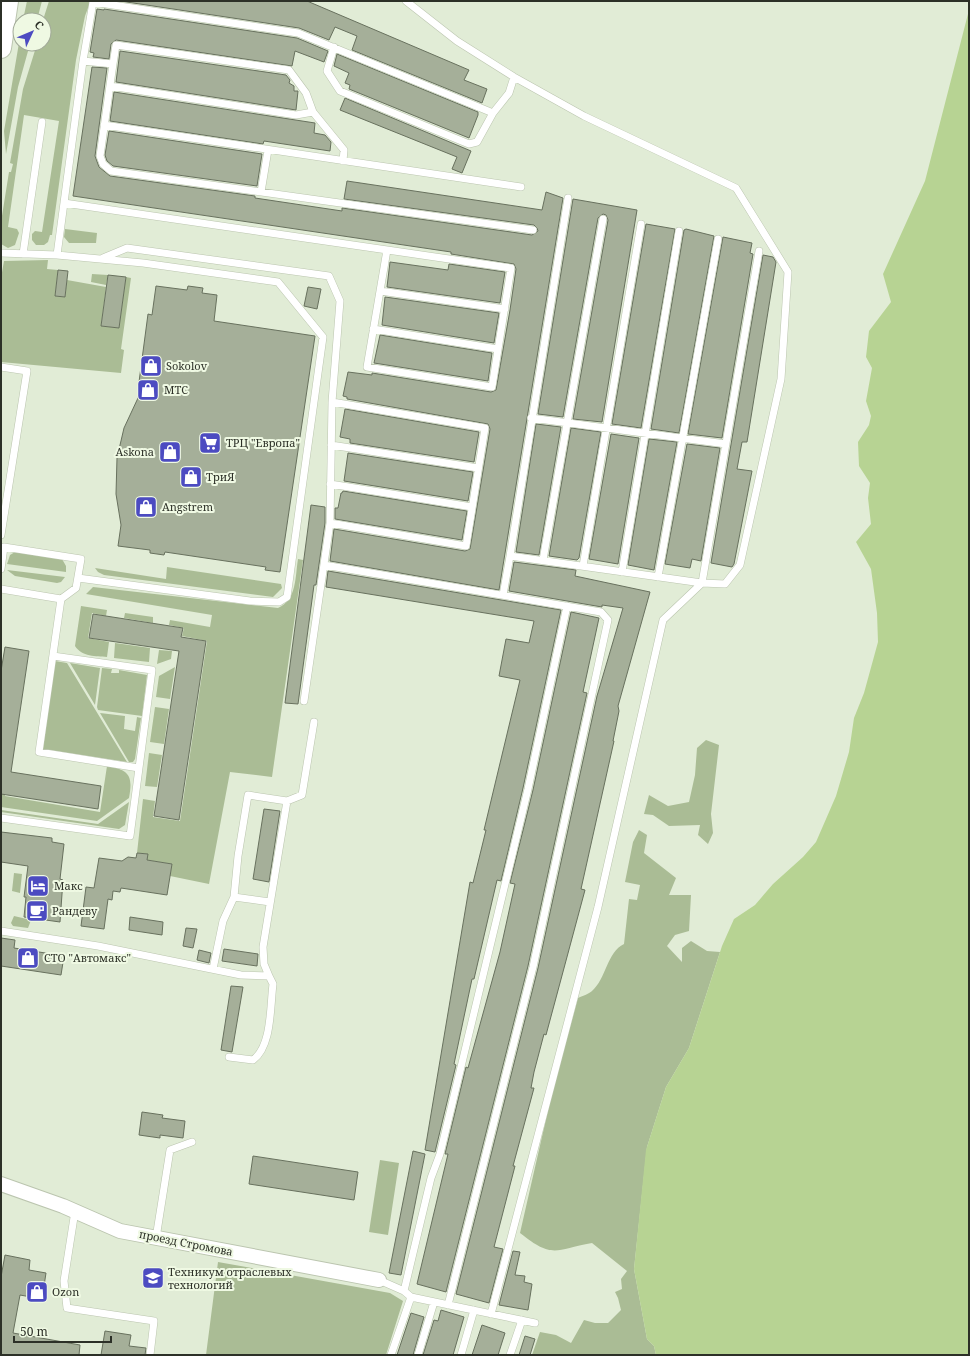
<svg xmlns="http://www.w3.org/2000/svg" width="970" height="1356" font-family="'Noto Serif',serif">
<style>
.green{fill:#aabc95}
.water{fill:#b7d393}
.building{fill:#a5af99;stroke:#68715e}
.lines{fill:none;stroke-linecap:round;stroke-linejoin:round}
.lane-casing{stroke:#bbc5af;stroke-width:8}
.street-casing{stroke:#bbc5af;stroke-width:16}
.secondary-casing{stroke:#bbc5af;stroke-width:22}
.lane{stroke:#fff;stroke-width:7}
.street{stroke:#fff;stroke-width:14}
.secondary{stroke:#fff;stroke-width:20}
.labels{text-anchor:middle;stroke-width:4;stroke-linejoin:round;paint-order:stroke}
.poi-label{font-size:11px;fill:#2c3027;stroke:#eff9e3;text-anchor:start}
.street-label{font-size:11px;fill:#2c3027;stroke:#eff9e3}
</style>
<rect width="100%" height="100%" fill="#e1ecd6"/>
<path class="green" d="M27,1H42L37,20H23Z
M49,1H101L88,8L85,16L76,60L52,235H50L48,242L44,245H36L32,240V234L35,231L42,232L59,121L24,115L8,227L17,229L19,233L15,245L8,248L1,244V222L9,172H11L13,164L10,163L23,89L37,44H44L43,20Z
M20,37V44H30L18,87L6,154L4,131Z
M65,229L97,233L96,243H69L64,237Z
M48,260L47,269L58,270L55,296L65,297L67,280L106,287L101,326L119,328L126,277L131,278L121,349L124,350L121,373L1,362V278L4,261Z
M92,274L108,275L106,285L91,282Z
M15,552L62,559L66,566V572L7,564L10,555Z
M298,559L303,560L272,777L230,772L209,884L170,876L172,864L147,860V854L137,853L143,799L155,801L153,817L180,821L207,641L182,636L184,628L169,625L170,620L210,627L212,615L86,594L93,587L278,608C297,600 295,577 298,559Z
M167,567L281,584L282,588L273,597L104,575L98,572L95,568L166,579Z
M7,570L65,577L61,582L57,583L15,576Z
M81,606L107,610L106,616L92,613L88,638L109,642L107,657C96,656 82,657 75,646Z
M125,613L153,617V623L124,618Z
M115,643L150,648L149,662L114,658Z
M159,650L172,651L171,659L157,664Z
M55,661L67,663L127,762L43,749Z
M70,663L100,668L95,705Z
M175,667L170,699L156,697L159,676Z
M102,668L112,669L111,673H119V670L147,675L142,716L98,710L97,707Z
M155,707L169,709L164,744L150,742Z
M100,713L125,716L124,729L135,731L137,717L141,718L135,759L133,762H129Z
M706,740L719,745L711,814L713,833L708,844L698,835L700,825L669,826L653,815L644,814L649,795L668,806L689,802L695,775L697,748Z
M149,753L162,755L157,787L145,786Z
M107,766C130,770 133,776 129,798L97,821L1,807V786L6,787L5,796L100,812Z
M129,802L125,825L119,829L1,812V810L98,824Z
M639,830L647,835L644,853L676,878L669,895H691L689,931L675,935L667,946L682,962V948L691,941L707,951L720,952L689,1048L666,1087L647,1147L634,1269L647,1339L654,1346L656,1355H532L540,1332L556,1335L571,1343L584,1320L595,1323H608L621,1310L618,1298L615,1292L622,1289L621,1279L627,1271L592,1243C554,1250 553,1259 520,1233L552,1093L578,998C582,996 589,994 592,991C606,979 607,952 624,944L629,899L637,900L640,885L625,882L633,842Z
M14,873L22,874L20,893L12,891Z
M14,916L31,920L28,928L13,926L11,923Z
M380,1160L399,1163L388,1235L369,1232Z
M218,1262L390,1293L403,1301L386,1355H206Z"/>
<path class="water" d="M969,10V1355H656L654,1346L647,1339L634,1269L646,1150L666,1087L689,1048L722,946L734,919L755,905L773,884L803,857L816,842L836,796L849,752L854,718L864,693L878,642L877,613L871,569L856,542L871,524L868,498L870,483L859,466L858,442L869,425L871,416L866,401L872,368L866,357L869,331L891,302L883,274L925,181Z"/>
<path class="building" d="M120,1H307L469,70L464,80L487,89L482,103L352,50L357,36L335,27L329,40L299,28Z
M97,9L104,10V9L297,38L328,51L324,62L295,51L292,66L116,40L111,44L109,59L93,57L94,53L90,52Z
M120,51L286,75L290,80L289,83L294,86V91H298L296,110L116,82Z
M337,54L478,112V115L469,138L349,89L350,85L345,83L349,73L334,66Z
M92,67L107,68L95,156L99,167L110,176L255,196V198L342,211V208L532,235L538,231L537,228L534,225L344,199L347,181L542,210L546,192L563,198L499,590L330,561L334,529L465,551L470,549L490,429L488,424L347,399V397L343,396L348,372L372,375V373L491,392L496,390L510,310L516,269L514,264L451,254V252L73,196Z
M114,92L315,123L314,133L325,135L331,142L330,151L264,141L263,144L110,121Z
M345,98L471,151L462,173L452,169L457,157L340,110Z
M109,131L262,154L257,186L113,166L107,161L105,155Z
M573,199L637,210L602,422L573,419L608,220L606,215L603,214L598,218L563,417L538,414Z
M646,224L675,229L641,428L612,424Z
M686,229L714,236L679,433L651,429L684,230Z
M723,237L752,243L750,253L753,254L722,438L688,434Z
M763,255L773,257L776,262L747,442H742L737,469L752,471L734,564L732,567L711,563Z
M390,262L448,270L449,264L505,272L500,303L387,287Z
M58,270L68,271L65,297L55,296Z
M108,275L126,277L119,328L101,326Z
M156,286L187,290L188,286L203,288L202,293L217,295L214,321L315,336L280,572L265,570L266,567L165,552L164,555L150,553V550L118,546L121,525L116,494L117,458L124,428L145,383L139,382L148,314L152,315Z
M308,287L321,289L317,309L304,306Z
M385,297L499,313L494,343L382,325Z
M380,335L492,353L488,381L374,363Z
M345,409L479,432L474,462L350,443V439L340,437Z
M536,424L561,427L539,555L516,552Z
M571,428L601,432L579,558L577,560L549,556Z
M611,434L639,438L618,564L589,559Z
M649,439L677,442L654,570L628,565Z
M687,444L720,448L701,561L692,559L690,568L665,564Z
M348,453L473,472L468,501L344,481Z
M343,491L467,511L462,540L335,519V508H338L341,493H342Z
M311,505L325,507V523L316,585H314L298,704L285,703Z
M514,562L576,570L575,576L650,592L618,706L619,711L613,741H614L581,889L585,890L546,1035L544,1034L534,1072L531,1088H534L513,1166H515L494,1247L503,1249L489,1303L456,1294L538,968L597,696L623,608L602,605V607L509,591Z
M328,571L561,610L523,788L501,881L497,880L474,979H472L454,1064L456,1065L435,1152L425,1150L470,882L473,883L486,830H484L520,680L499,676L506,639L529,643L534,621L326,587Z
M571,612L599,618L583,692L587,693L528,966L446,1292L417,1284L448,1154H445L466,1067L468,1068L500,952L515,884L510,883L533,790Z
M93,614L183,628L181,637L206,641L179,820L154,816L179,651L89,638Z
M5,647L29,651L11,772L101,786L98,809L1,794V671Z
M264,809L280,811L269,882L253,879Z
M1,832L52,838V842L64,844L60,879L63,880L60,922L24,917L26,897H24L28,866L1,862Z
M137,853L148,854L147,860L172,864L167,895L121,888L120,892L113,891L112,900L108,899L104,929L81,926L86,887L94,888L99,858L122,861L128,857L136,858Z
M130,917L163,922L162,935L129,930Z
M186,928L197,929L193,948L183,946Z
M1,938L15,940L14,948L64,956L61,975L1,966Z
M224,949L258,954L257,966L222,961Z
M199,950L211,953L209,963L197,960Z
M231,986L243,987L232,1052L221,1050Z
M142,1112L163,1115L162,1118L185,1121L183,1138L160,1135V1138L139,1135Z
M413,1151L425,1154L401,1275L389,1273Z
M253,1156L358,1172L354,1200L249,1184Z
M513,1251L520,1252L515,1275L525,1276L524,1282L532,1284L528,1310L499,1305Z
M5,1255L30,1260L29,1270L46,1273L42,1299L20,1295L13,1333L80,1345L79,1355H1V1277Z
M441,1310L464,1317L453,1355H423L434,1320L438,1321Z
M411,1313L424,1317L413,1355H397Z
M482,1325L505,1333L498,1355H472Z
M105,1331L131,1335L129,1346L146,1348L145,1355H101Z
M525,1336L535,1339L530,1355H519Z"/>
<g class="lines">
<g class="lane-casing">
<path id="lane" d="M406,1L457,41L514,77L584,116L736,188L788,272L781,379L740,565L725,584L702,583L663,620L598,907L491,1314
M334,47L327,71L340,91L469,144L477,142L493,113
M83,61L113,64L100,156L103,164L111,171L533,230
M110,86L296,115L313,112L306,93L289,70L116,45L113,64
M313,112L344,150L343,161
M104,125L521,187
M261,192L268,150
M568,198L510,556L702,583L759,251
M64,203L511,268L492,387L367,367L387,250
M1,253L57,255L143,263L278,282L323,337L287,597L279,602L250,601L78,578
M23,254L42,122
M57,255L83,61L93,2L298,33L493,113L509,93L514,77
M103,258L127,248L329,276L340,301L332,402L330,523L304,701
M380,291L505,309
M373,329L498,349
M1,367L27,371L1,535
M531,418L726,444
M331,445L478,468
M330,484L472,507
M330,523L466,546L485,428L332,402
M543,560L603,219
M324,565L601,612L608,620L533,967L448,1305
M583,566L641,224
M1,569L4,547L81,559L76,588L61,599
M622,572L679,231
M658,577L718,239
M1,589L61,599L39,752L139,768L130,836L1,818
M503,595L510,556
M53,656L152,670L139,768
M234,897L270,902
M1,931L98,946L241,975L269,976L273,984C270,1007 272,1046 253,1060L229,1057
M213,969L223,921L234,897L238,856L248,795L287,801L302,795L314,722
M269,976L264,964L263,947L287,801
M75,1211L64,1281L67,1308L154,1321L150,1355
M156,1238L170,1150L192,1142
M379,1280L404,1291L411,1297L535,1323
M404,1291L431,1178L440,1154L528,789L567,606
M391,1355L411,1297
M418,1355L434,1302
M461,1355L474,1310
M510,1355L522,1320"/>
</g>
<g class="street-casing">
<path id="street" d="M1,1184L63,1206L120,1231L379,1280"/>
</g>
<g class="secondary-casing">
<path id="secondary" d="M1,48L8,1"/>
</g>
<use href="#lane" class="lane"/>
<use href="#street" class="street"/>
<use href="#secondary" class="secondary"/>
</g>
<defs>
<g id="shop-square" transform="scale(1.15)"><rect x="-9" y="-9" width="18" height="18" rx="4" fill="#4c4bc1" stroke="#eff9e3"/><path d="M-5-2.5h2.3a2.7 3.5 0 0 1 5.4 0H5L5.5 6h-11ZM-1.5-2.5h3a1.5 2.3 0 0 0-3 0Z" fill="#fff"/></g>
<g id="supermarket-square" transform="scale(1.15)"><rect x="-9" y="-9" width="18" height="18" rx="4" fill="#4c4bc1" stroke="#eff9e3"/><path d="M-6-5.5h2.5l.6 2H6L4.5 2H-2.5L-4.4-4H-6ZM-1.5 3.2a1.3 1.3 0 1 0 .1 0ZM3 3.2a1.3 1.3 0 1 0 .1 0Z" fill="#fff"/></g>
<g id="hotel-square" transform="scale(1.15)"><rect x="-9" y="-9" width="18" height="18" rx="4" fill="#4c4bc1" stroke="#eff9e3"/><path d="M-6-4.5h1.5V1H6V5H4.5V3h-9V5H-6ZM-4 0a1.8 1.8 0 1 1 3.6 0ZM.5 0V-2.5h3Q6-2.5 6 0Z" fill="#fff"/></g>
<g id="cafe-square" transform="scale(1.15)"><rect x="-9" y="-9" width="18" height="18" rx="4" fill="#4c4bc1" stroke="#eff9e3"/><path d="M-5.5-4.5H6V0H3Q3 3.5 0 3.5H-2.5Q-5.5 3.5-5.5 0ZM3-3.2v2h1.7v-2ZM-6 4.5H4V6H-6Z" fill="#fff"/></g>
<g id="university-square" transform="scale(1.15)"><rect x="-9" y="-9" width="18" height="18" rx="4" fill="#4c4bc1" stroke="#eff9e3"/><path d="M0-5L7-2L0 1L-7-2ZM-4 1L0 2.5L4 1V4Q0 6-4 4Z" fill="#fff"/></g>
</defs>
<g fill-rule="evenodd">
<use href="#shop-square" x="151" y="366"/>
<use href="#shop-square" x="148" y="390"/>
<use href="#supermarket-square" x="210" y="443"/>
<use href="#shop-square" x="170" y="452"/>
<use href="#shop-square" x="191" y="477"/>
<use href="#shop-square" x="146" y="507"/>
<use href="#hotel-square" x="38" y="886"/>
<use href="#cafe-square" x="37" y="911"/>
<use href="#shop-square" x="28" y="958"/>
<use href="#university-square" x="153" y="1278"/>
<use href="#shop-square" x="37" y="1292"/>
</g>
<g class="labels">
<g class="poi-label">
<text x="166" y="370">Sokolov</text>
<text x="164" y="394">МТС</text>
<text x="226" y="447">ТРЦ "Европа"</text>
<text x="154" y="456" text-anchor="end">Askona</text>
<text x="206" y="481">ТриЯ</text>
<text x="162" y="511">Angstrem</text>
<text x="54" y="890">Макс</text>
<text x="52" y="915">Рандеву</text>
<text x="44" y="962">СТО "Автомакс"</text>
<text x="168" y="1276">Техникум отраслевых<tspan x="168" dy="13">технологий</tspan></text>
<text x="52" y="1296">Ozon</text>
</g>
<g class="street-label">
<text transform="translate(186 1243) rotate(11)" y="4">проезд Стромова</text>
</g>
</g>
<rect width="970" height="1356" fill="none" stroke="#2c3027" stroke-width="4"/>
<g transform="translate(32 32) rotate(46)"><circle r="19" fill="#eff9e3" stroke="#a1a998"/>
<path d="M0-3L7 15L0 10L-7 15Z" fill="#4c4bc1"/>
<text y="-6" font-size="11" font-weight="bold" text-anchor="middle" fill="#2c3027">С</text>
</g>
<path d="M14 1336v6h97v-6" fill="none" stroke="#2c3027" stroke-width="2"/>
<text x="20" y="1336" font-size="12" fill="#2c3027" stroke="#eff9e3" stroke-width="3" paint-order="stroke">50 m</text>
</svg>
